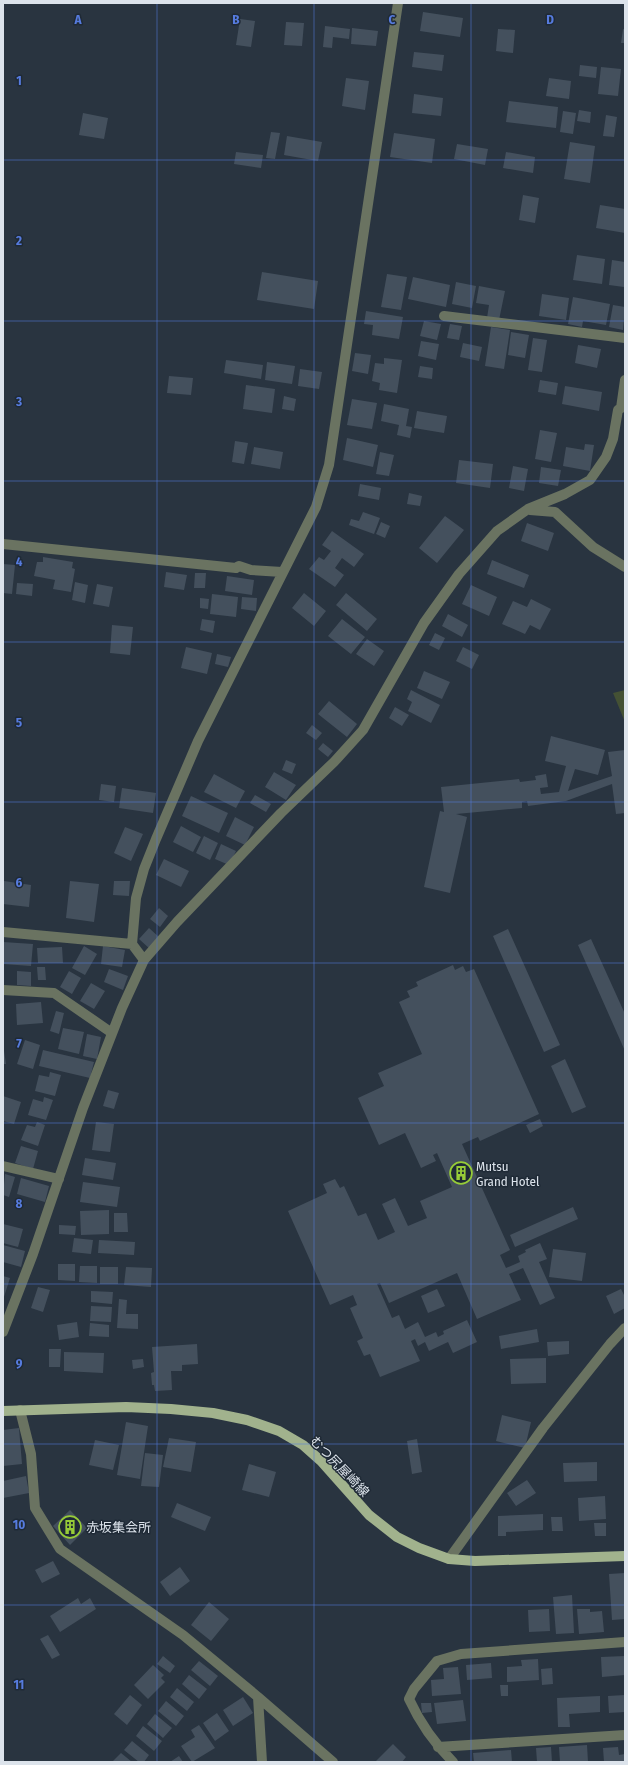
<svg xmlns="http://www.w3.org/2000/svg" width="628" height="1765" font-family="'Fira Sans Condensed','Noto Sans JP',sans-serif">
<style>
.green{fill:#445134}
.building{fill:#44505d}
.lines{fill:none;stroke-linecap:round;stroke-linejoin:round}
.minor{stroke:#6a7361;stroke-width:10}
.major{stroke:#a1b28d;stroke-width:10}
.grid{fill:none;stroke:#567bde;stroke-width:1;stroke-opacity:0.55}
.labels{text-anchor:middle;stroke-width:3;stroke-linejoin:round;paint-order:stroke}
.poi-label{font-size:13px;fill:#dce3eb;stroke:#1f2a36;text-anchor:start}
.street-label{font-size:13px;fill:#dce3eb;stroke:#1f2a36}
.grid-label{font-size:13px;text-anchor:middle;font-weight:bold;fill:#567bde;stroke:#1f2a36;stroke-width:3;stroke-linejoin:round;paint-order:stroke}
</style>
<rect width="100%" height="100%" fill="#293440"/>
<path class="green" d="M625,690V722L613,693Z"/>
<path class="building" d="M423,12L463,18L460,37L420,31Z
M240,19L255,21L251,47L236,45Z
M286,22L304,23L302,46L284,45Z
M325,26L350,29L349,39L333,37L332,48L323,47Z
M352,28L378,31L376,46L351,44Z
M498,29L515,30L513,53L496,51Z
M623,29L625,30V43H621Z
M414,52L444,55L442,71L412,67Z
M580,65L597,67L596,78L579,76Z
M601,67L621,69L618,96L598,94Z
M346,78L369,81L365,110L342,106Z
M549,78L571,81L569,99L546,96Z
M414,94L443,98L441,116L412,113Z
M509,101L558,107L556,128L506,122Z
M579,110L591,112L590,123L577,121Z
M563,111L576,113L573,134L560,132Z
M83,113L108,118L104,139L79,135Z
M606,115L617,117L614,137L603,136Z
M271,132L280,133L275,159L266,158Z
M394,133L435,139L432,163L390,157Z
M287,136L322,142L318,161L284,155Z
M570,142L595,146L590,183L564,179Z
M457,144L488,149L485,165L454,159Z
M236,152L263,155L261,168L234,164Z
M506,152L535,157L533,173L503,168Z
M523,195L539,198L535,223L519,220Z
M600,205L625,209V233L596,228Z
M577,255L605,259L602,284L573,280Z
M612,260L625,262L624,287L609,285Z
M262,272L318,281L314,309L257,300Z
M387,274L407,277L401,310L381,307Z
M413,277L450,285L446,307L408,299Z
M456,282L476,286L472,308L452,304Z
M479,286L505,291L499,320L487,318L489,305L476,303Z
M542,294L569,298L566,320L539,316Z
M573,297L610,304L606,325L583,321L582,327L568,324Z
M613,305L625,307L623,330L609,327Z
M366,311L403,317L399,339L372,335L373,325L364,324Z
M424,321L441,324L437,340L420,336Z
M450,324L462,326L459,340L447,338Z
M491,327L510,330L504,369L485,366Z
M511,332L529,335L525,358L508,355Z
M533,338L547,340L542,372L528,370Z
M421,341L439,344L436,360L418,356Z
M463,343L482,347L479,361L460,357Z
M578,345L601,349L597,368L575,363Z
M355,353L371,355L368,374L352,371Z
M384,358L402,360L397,393L379,390L380,383L372,381L375,363L384,364Z
M226,360L263,365L261,379L224,373Z
M267,362L295,366L292,384L265,380Z
M420,366L433,368L432,379L418,377Z
M300,369L322,372L319,389L298,386Z
M169,376L193,378L191,395L167,393Z
M540,380L558,383L556,395L538,392Z
M246,385L275,389L272,413L243,409Z
M565,386L602,392L599,411L562,404Z
M284,396L296,399L294,411L282,409Z
M352,399L377,403L372,429L347,425Z
M384,404L409,409L406,426L412,427L410,438L397,435L399,425L381,421Z
M417,411L447,416L444,433L414,428Z
M540,430L557,433L551,462L535,459Z
M347,438L378,445L373,467L343,460Z
M235,441L248,443L244,464L232,462Z
M585,444L594,445L590,471L563,466L566,447L584,450Z
M254,447L283,452L280,469L251,464Z
M380,452L394,455L389,476L376,474Z
M459,460L493,464L490,488L456,483Z
M513,466L528,469L524,491L509,488Z
M541,467L561,470L558,486L539,483Z
M360,484L381,488L379,500L358,496Z
M409,493L422,496L420,506L407,504Z
M363,512L380,518L374,534L349,525L351,519L359,521Z
M445,516L464,530L437,563L419,548Z
M381,522L390,526L385,538L376,534Z
M527,523L554,533L548,551L521,541Z
M332,531L364,554L354,567L342,558L335,568L344,575L335,587L309,569L319,557L324,560L331,551L322,545Z
M43,557L73,562L72,568L75,569L71,592L53,589L55,580L34,576L37,562H43Z
M492,560L529,575L524,588L487,574Z
M3,564L15,565L12,594L3,593Z
M166,572L187,575L184,590L164,587Z
M195,573H206L205,588H194Z
M227,576L254,580L252,595L225,591Z
M75,582L88,585L85,603L72,600Z
M17,583L33,584L32,596L16,594Z
M97,584L113,587L109,607L93,604Z
M471,585L497,597L489,616L462,604Z
M304,593L326,611L314,626L292,608Z
M346,593L377,619L367,631L336,605Z
M212,594L238,597L236,617L210,614Z
M242,597L257,598L256,611L241,609Z
M200,598L209,599L208,609L200,608Z
M531,599L551,609L540,630L530,625L525,634L502,624L513,601L527,607Z
M448,614L468,625L462,637L442,626Z
M202,619L215,621L213,633L200,630Z
M342,619L365,637L351,654L328,636Z
M112,625L133,627L130,655L110,653Z
M435,633L445,638L439,650L429,645Z
M367,639L384,651L374,666L356,654Z
M186,647L212,653L207,674L181,668Z
M463,647L479,655L472,669L456,661Z
M217,654L231,657L228,667L215,664Z
M424,671L450,682L442,699L417,688Z
M411,690L440,705L431,723L408,711L412,702L407,699Z
M329,701L357,724L347,737L318,714Z
M395,707L409,715L402,726L389,718Z
M312,725L322,733L316,740L306,733Z
M551,736L605,750L598,775L575,769L568,791L612,776L608,752L625,750V813L616,814L612,784L566,801L528,806L527,801L522,802V808L456,814L467,817L450,893L424,887L440,811L444,812L441,787L519,779L520,782L536,780L535,776L546,774L548,787L540,788L541,794L559,792L566,766L545,761Z
M323,743L333,751L328,757L318,749Z
M286,760L296,764L292,774L282,770Z
M274,772L296,785L286,800L265,787Z
M214,774L245,791L236,808L204,792Z
M101,784L116,786L114,802L99,800Z
M122,788L156,793L153,813L119,808Z
M255,795L271,804L266,812L250,803Z
M191,796L228,813L219,833L182,816Z
M235,817L254,827L245,845L226,836Z
M181,826L201,837L193,852L173,842Z
M125,827L143,834L131,861L114,853Z
M204,836L218,843L210,860L196,853Z
M221,844L236,851L229,865L215,859Z
M164,859L189,871L181,887L156,875Z
M4,881L31,885L29,907L3,904Z
M70,881L99,884L94,922L66,918Z
M114,881H130L129,896L113,895Z
M159,908L168,916L160,927L150,919Z
M149,928L160,938L150,949L139,939Z
M508,929L560,1045L544,1052L493,936Z
M591,939L625,1014V1051L578,945Z
M3,942L33,944L31,966L3,964Z
M84,946L97,954L85,975L72,968Z
M103,946L125,950L122,967L101,964Z
M62,947L63,963H38L37,948Z
M453,965L455,970L463,966L466,972L474,969L539,1114L480,1141L478,1137L462,1144L510,1250L500,1255L506,1268L520,1262L518,1256L526,1252L525,1250L540,1243L547,1259L539,1262L555,1298L540,1305L523,1268L509,1274L521,1300L477,1319L457,1273L389,1303L380,1283L377,1284L392,1318L399,1315L405,1329L418,1322L425,1337L436,1332L438,1337L444,1334L443,1331L467,1320L477,1342L453,1353L448,1342L429,1351L425,1342L418,1346L415,1339L411,1341L420,1361L380,1377L370,1354L364,1356L357,1341L363,1338L350,1308L357,1305L353,1295L330,1305L288,1211L327,1193L323,1184L335,1179L340,1188L344,1186L358,1216L366,1213L378,1240L395,1232L382,1204L395,1198L408,1226L427,1218L420,1201L452,1187L437,1153L433,1155L436,1161L421,1168L405,1133L379,1145L358,1098L384,1086L378,1073L422,1054L399,1002L410,997L407,991L418,986L416,982Z
M37,967H45L46,980H38Z
M109,969L128,976L123,990L104,982Z
M17,971L31,972V986L17,985Z
M69,971L81,978L72,994L60,987Z
M91,983L105,991L94,1009L80,1001Z
M41,1002L43,1023L17,1025L16,1004Z
M56,1011L64,1013L59,1034L50,1031Z
M63,1028L84,1032L79,1054L58,1049Z
M87,1034L101,1037L97,1059L83,1056Z
M25,1040L40,1045L33,1069L17,1064Z
M3,1044L6,1064H3Z
M43,1050L94,1062L90,1078L39,1066Z
M565,1059L586,1107L572,1113L551,1066Z
M50,1072L61,1075L55,1096L35,1091L39,1075L49,1077Z
M108,1090L119,1093L114,1109L103,1106Z
M3,1096L21,1102L14,1124L3,1121Z
M44,1097L53,1100L46,1120L28,1115L33,1099L43,1102Z
M540,1119L543,1126L530,1133L526,1125Z
M37,1122L45,1125L38,1146L21,1140L27,1125L35,1127Z
M96,1122L114,1124L110,1152L92,1150Z
M21,1146L38,1151L33,1169L15,1163Z
M85,1158L116,1163L113,1180L82,1175Z
M5,1174L15,1177L9,1197L3,1195Z
M21,1178L49,1186L45,1202L17,1194Z
M83,1182L120,1187L117,1207L80,1202Z
M573,1207L578,1219L515,1247L510,1235Z
M109,1210V1234L81,1235L80,1211Z
M114,1213H127L128,1232H114Z
M3,1224L23,1229L18,1247L3,1243Z
M59,1225L76,1226L75,1235L59,1234Z
M74,1238L93,1240L91,1254L72,1252Z
M99,1240L135,1242L134,1255L98,1253Z
M3,1245L25,1251L21,1267L3,1262Z
M553,1249L586,1253L582,1281L549,1277Z
M58,1264H75V1281L58,1280Z
M80,1266H97V1283L79,1282Z
M100,1267H118V1284H100Z
M126,1267L152,1268L151,1287L124,1285Z
M3,1276L10,1278L3,1300Z
M38,1287L50,1290L43,1312L31,1308Z
M437,1289L445,1306L428,1313L421,1296Z
M621,1289L625,1297V1308L614,1314L606,1296Z
M91,1291L113,1292L112,1304L91,1302Z
M119,1299L127,1300L126,1314H138V1329L117,1328Z
M91,1306L112,1307L111,1322L90,1321Z
M77,1322L79,1337L59,1340L57,1325Z
M90,1323L109,1325V1337L89,1336Z
M537,1329L539,1342L501,1349L499,1336Z
M569,1341V1354L548,1356L547,1342Z
M197,1344L198,1364L182,1365V1371H171L172,1390L155,1391L154,1385H152L151,1373L154,1372L152,1347Z
M49,1349H61L60,1367H49Z
M64,1352L104,1353L103,1373L64,1371Z
M546,1358V1383L511,1384L510,1359Z
M143,1359L144,1367L133,1369L132,1360Z
M502,1415L531,1422L525,1448L496,1441Z
M126,1422L148,1426L140,1479L117,1475Z
M19,1428L22,1464L3,1466V1430Z
M169,1438L196,1442L191,1472L163,1467Z
M417,1439L422,1472L412,1474L407,1441Z
M95,1440L119,1445L113,1470L89,1465Z
M145,1453L163,1455L159,1487L141,1486Z
M597,1462V1481L564,1482L563,1463Z
M249,1464L276,1472L269,1497L242,1490Z
M26,1476L29,1493L3,1498V1481Z
M527,1480L536,1493L516,1506L507,1493Z
M605,1496L606,1519L579,1521L578,1498Z
M177,1503L211,1517L205,1531L171,1517Z
M70,1510L87,1528L70,1545L53,1526Z
M543,1514V1530L506,1532V1536H498V1516Z
M551,1517H562L563,1531H552Z
M594,1523H606V1536H595Z
M53,1561L60,1574L42,1583L35,1570Z
M180,1567L190,1581L170,1596L160,1582Z
M625,1573V1619L612,1620L609,1574Z
M572,1595L574,1633L556,1634L553,1597Z
M78,1598L81,1604L90,1598L96,1609L60,1632L50,1616Z
M209,1602L229,1619L211,1641L191,1625Z
M549,1609L550,1631L529,1632L528,1610Z
M577,1609H590V1612L602,1611L604,1632L579,1634Z
M48,1635L60,1655L52,1659L40,1639Z
M163,1656L175,1666L170,1673L157,1664Z
M625,1656V1675L602,1677L601,1657Z
M538,1659L539,1680L507,1682V1667L522,1666L521,1660Z
M199,1661L218,1676L210,1686L191,1670Z
M491,1663L492,1678L467,1680L466,1665Z
M153,1665L164,1675L161,1678L165,1682L148,1699L134,1685Z
M458,1667L461,1694L432,1696L431,1680L444,1679L443,1668Z
M552,1668L553,1684L542,1685L541,1669Z
M189,1675L207,1689L199,1699L182,1684Z
M500,1685H508V1696H501Z
M177,1688L194,1702L187,1711L170,1697Z
M130,1695L142,1705L127,1725L114,1714Z
M625,1695V1712L609,1713L608,1696Z
M600,1696V1712L569,1714L570,1727H558L557,1698Z
M243,1697L253,1713L233,1726L223,1710Z
M463,1700L466,1721L437,1724L434,1703Z
M166,1701L184,1716L176,1726L158,1711Z
M421,1703H431L432,1712L422,1713Z
M217,1713L229,1731L215,1741L203,1723Z
M155,1714L172,1728L163,1738L147,1724Z
M199,1725L215,1748L192,1762L181,1746L195,1737L191,1730Z
M143,1726L162,1741L154,1751L136,1736Z
M132,1741L149,1755L144,1762H139L124,1750Z
M393,1744L406,1757L402,1762H375Z
M587,1745L588,1762H560L559,1747Z
M551,1747L552,1762H537L536,1748Z
M618,1747L619,1755L625,1754V1762H604L603,1748Z
M511,1750L512,1762H474L473,1753Z
M121,1753L132,1762H114L113,1761Z
M179,1756L183,1762H170Z"/>
<g class="lines">
<path class="minor" d="M444,316L625,338
M530,510L555,512L593,547L625,567
M3,544L236,568L239,566L251,570L282,572
M3,932L132,944
M144,960L132,944L136,898L144,869L156,839L198,741L316,507L329,465L398,3
M3,990L54,993L112,1033
M3,1166L59,1179
M3,1332L33,1254L83,1108L122,1008L144,960L177,922L281,813L334,762L363,730L424,623L459,574L497,531L528,509L565,494L590,480L606,457L613,439L618,410L621,408L625,380
M20,1410L31,1454L35,1508L60,1549L183,1635L258,1697L262,1762
M449,1559L543,1428L610,1344L625,1328
M258,1697L333,1762
M438,1747L625,1735
M453,1762C434,1743 420,1723 409,1699L414,1689L437,1661L461,1654L625,1642"/>
<path class="major" d="M3,1411L126,1407L171,1409L213,1413L247,1420L279,1431L303,1445L321,1461L369,1515L397,1537L419,1548L449,1559L475,1561L625,1556"/>
</g>
<path class="grid" d="M157,3V1762M314,3V1762M471,3V1762M3,160H625M3,321H625M3,481H625M3,642H625M3,802H625M3,963H625M3,1123H625M3,1284H625M3,1444H625M3,1605H625"/>
<defs>
<g id="building-ring" transform="scale(1.15)"><circle r="9.5" fill="#1f2a36" stroke="#97cc38" stroke-width="1.5"/><path d="M-4-6H4V6H1V3H-1V6H-4ZM-2.5-4.3h1.7v1.8h-1.7ZM.8-4.3h1.7v1.8H.8ZM-2.5-1h1.7V.8h-1.7ZM.8-1h1.7V.8H.8Z" fill="#97cc38"/></g>
</defs>
<g fill-rule="evenodd">
<use href="#building-ring" x="461" y="1173"/>
<use href="#building-ring" x="70" y="1527"/>
</g>
<g class="labels">
<g class="poi-label">
<text x="476" y="1171">Mutsu<tspan x="476" dy="15">Grand Hotel</tspan></text>
<text x="86" y="1532">赤坂集会所</text>
</g>
<g class="street-label">
<text transform="translate(340 1466) rotate(46)" y="5">むつ尻屋崎線</text>
</g>
</g>
<g class="grid-label">
<text x="78" y="24">A</text>
<text x="236" y="24">B</text>
<text x="392" y="24">C</text>
<text x="550" y="24">D</text>
<text x="19" y="85">1</text>
<text x="19" y="245">2</text>
<text x="19" y="406">3</text>
<text x="19" y="566">4</text>
<text x="19" y="727">5</text>
<text x="19" y="887">6</text>
<text x="19" y="1048">7</text>
<text x="19" y="1208">8</text>
<text x="19" y="1368">9</text>
<text x="19" y="1529">10</text>
<text x="19" y="1689">11</text>
</g>
<rect width="628" height="1765" fill="none" stroke="#dce3eb" stroke-width="8"/>
</svg>
